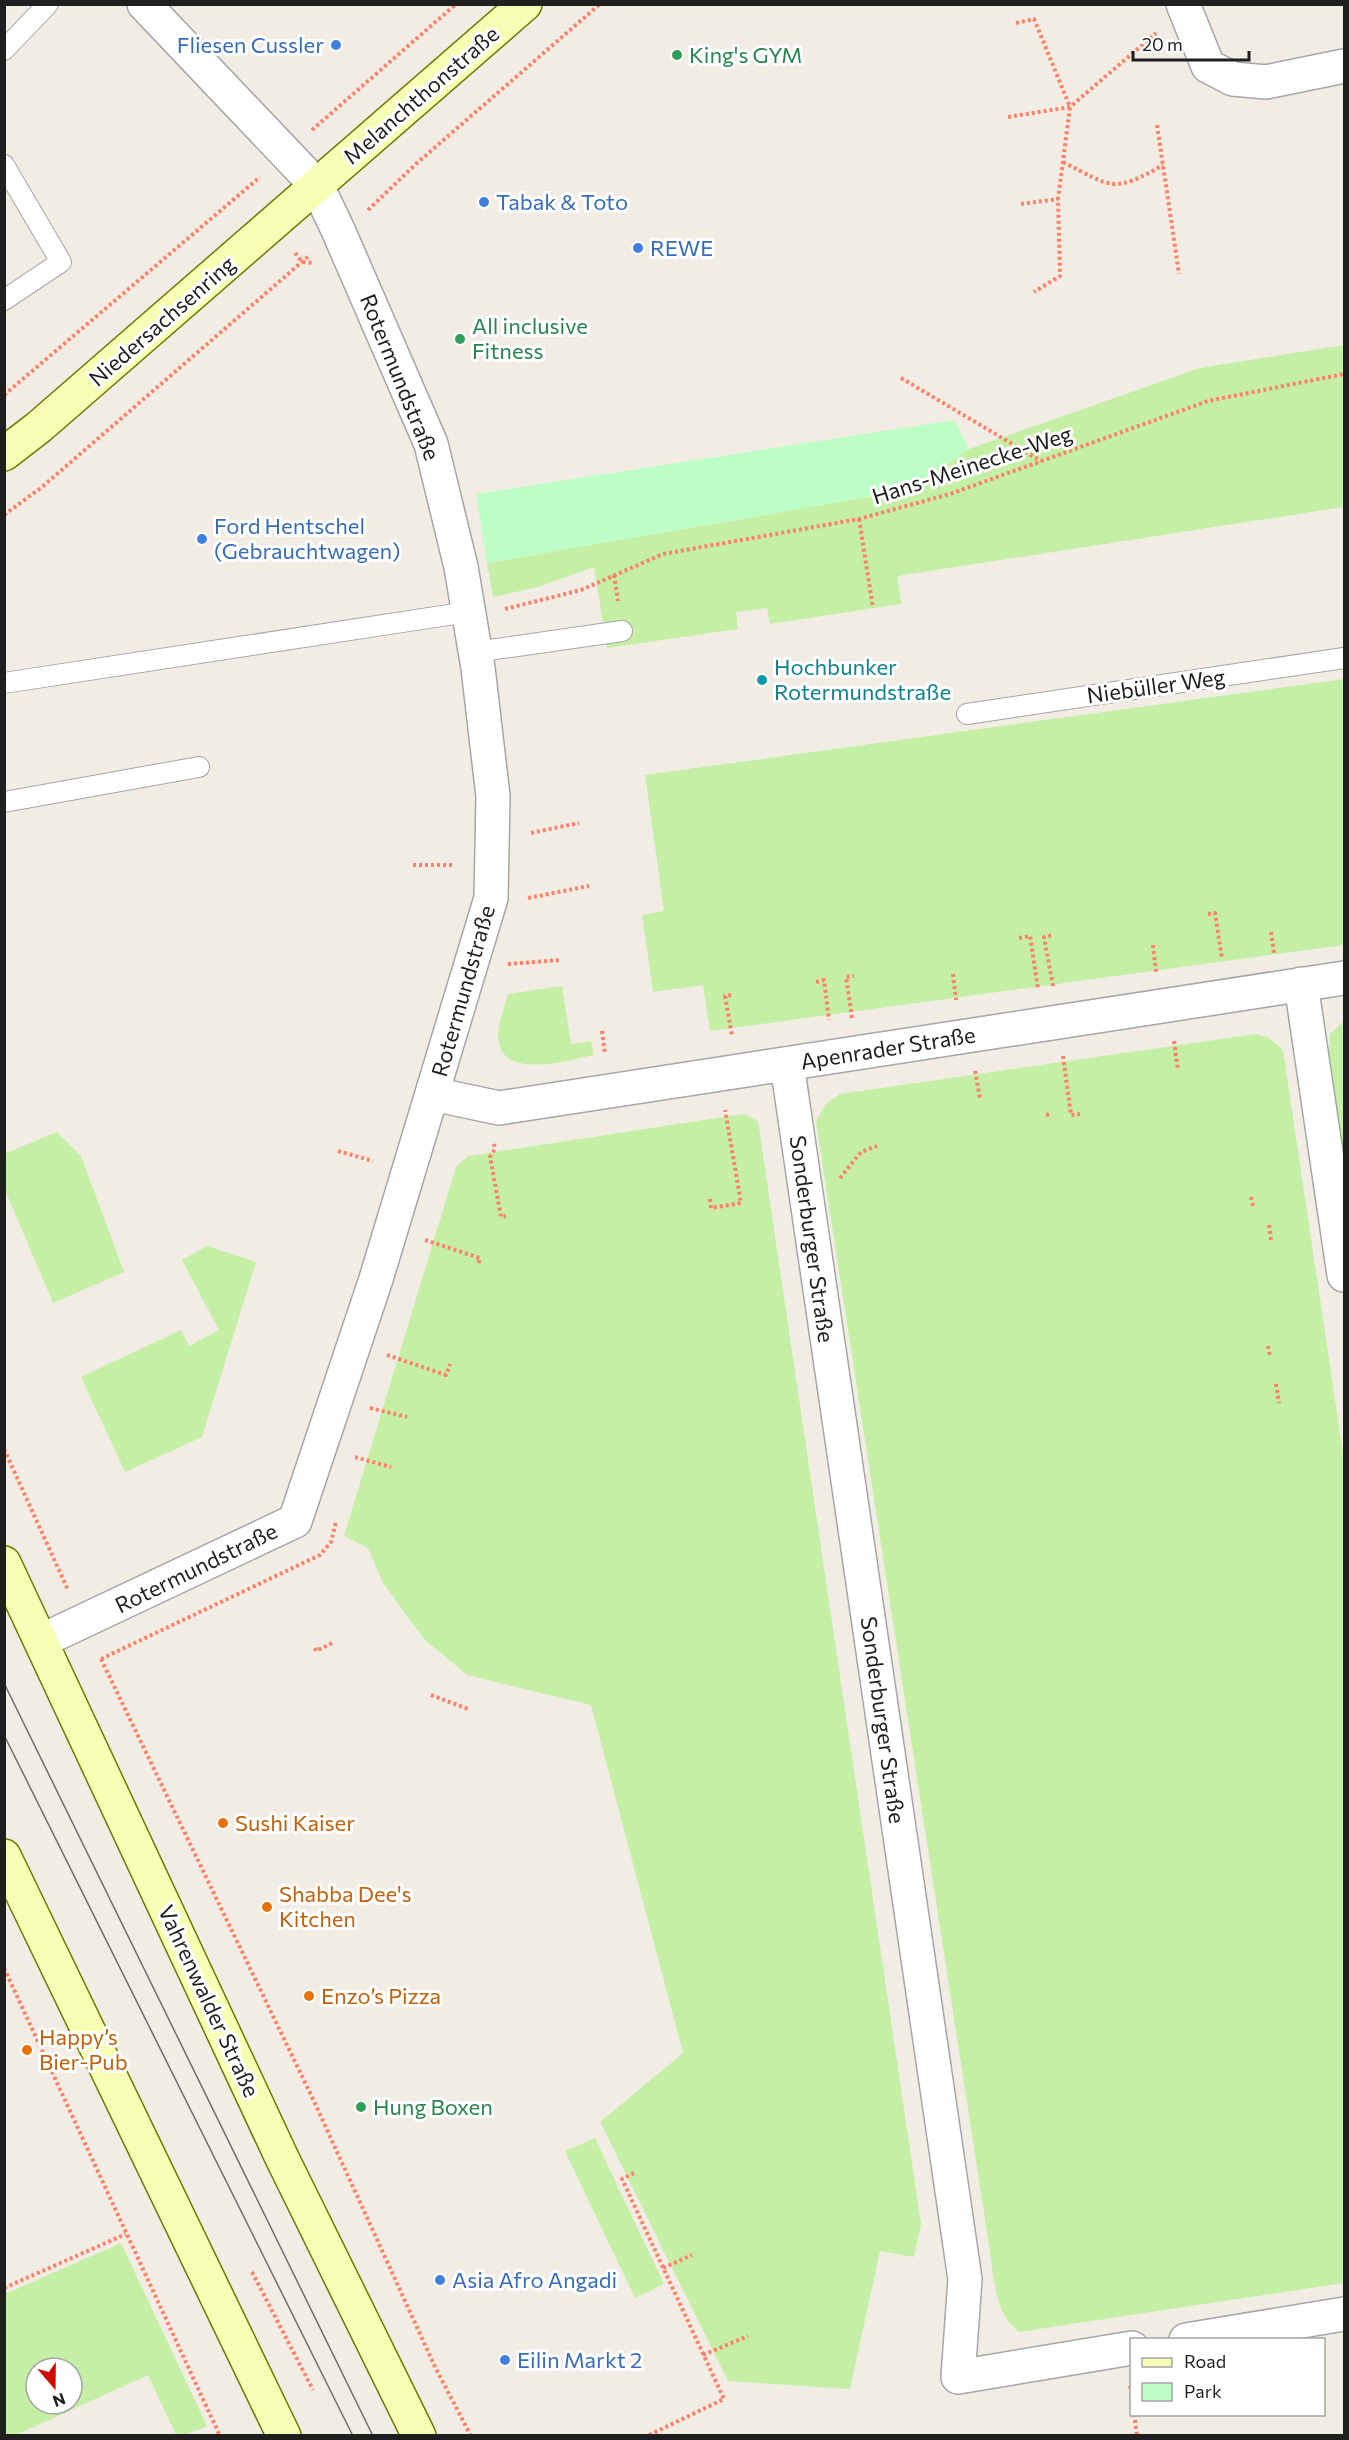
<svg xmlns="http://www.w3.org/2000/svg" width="1349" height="2440" font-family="Commissioner,sans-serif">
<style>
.grass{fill:#c5efa5;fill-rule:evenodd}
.park{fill:#bdfec6}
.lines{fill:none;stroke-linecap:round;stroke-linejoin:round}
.lane-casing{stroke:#a6a6a6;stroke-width:22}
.street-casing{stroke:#a6a6a6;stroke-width:36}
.secondary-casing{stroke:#677c00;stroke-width:36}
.path{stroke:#ff8067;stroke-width:4;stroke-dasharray:3 3;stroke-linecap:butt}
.lane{stroke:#fff;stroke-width:20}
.street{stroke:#fff;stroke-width:33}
.secondary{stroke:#f7ffb4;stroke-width:33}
.tram{stroke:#6d6d6d;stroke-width:1.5}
.shop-dot{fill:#3f7fe0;stroke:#fff;stroke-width:2}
.leisure-dot{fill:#2e9e5b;stroke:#fff;stroke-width:2}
.culture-dot{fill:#0f9aa8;stroke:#fff;stroke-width:2}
.food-dot{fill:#e8710a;stroke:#fff;stroke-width:2}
.labels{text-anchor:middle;stroke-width:6;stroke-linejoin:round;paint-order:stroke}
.shop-label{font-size:22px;fill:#366cbe;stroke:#fff;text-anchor:start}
.leisure-label{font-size:22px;fill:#27864d;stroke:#fff;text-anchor:start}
.street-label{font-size:22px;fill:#1f1f1f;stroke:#fff}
.culture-label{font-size:22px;fill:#0d838f;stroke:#fff;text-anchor:start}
.food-label{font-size:22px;fill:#c56008;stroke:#fff;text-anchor:start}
</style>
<rect width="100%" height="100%" fill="#f1ede4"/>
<path class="grass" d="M1344,345V507L897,576L901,604L770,624L767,608L736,612L738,629L607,648L594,567L538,587L493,597L487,563L909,490L969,449L1200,368Z
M1344,679V945L710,1031L703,985L653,992L642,915L664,911L645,775Z
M562,986L571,1044L591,1041L594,1055C568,1060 498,1082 498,1035C498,1023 505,1007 508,994Z
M1344,1021V1162L1329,1058L1330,1034Z
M1256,1034L1269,1038L1283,1050L1344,1460V2283L1019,2332C992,2312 994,2270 988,2239L816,1122L826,1104L840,1094Z
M743,1114L758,1121L921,2224L914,2257L880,2251L850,2389L728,2381L600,2122L683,2053L591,1705L467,1675L424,1639L383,1583L368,1548L344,1536L456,1167L468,1156Z
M57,1132L81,1156L124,1272L53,1303L5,1190L4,1154Z
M207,1246L256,1262L202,1437L125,1472L81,1377L181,1330L189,1346L219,1330L182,1260Z
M595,2138L664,2284L635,2298L565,2151Z
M121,2243L207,2426L185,2435H176L148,2375L16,2435H5V2294ZM36,2368H72V2404H36Z"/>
<path class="park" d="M954,420L969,449L909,490L487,563L476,494Z"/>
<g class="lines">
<g class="lane-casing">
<path id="lane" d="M4,50L48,4
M4,165L61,262L4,300
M475,652L622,631
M4,683L468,612
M967,714L1344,658
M4,802L199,767"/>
</g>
<g class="street-casing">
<path id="street" d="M1183,4L1208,66L1233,79L1266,82L1344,66
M1301,984L1344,1275
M787,1064L965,2279L958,2377L1132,2348
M433,1094L499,1108L1344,978
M41,1641L295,1521L376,1279L491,898L493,796L478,668L461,567L431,444L338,230L317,186L144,4
M1186,2340L1344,2314"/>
</g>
<g class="secondary-casing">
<path id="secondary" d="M4,454L39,427L525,4
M4,1563L282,2158L419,2436
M4,1856L284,2436"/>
</g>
<path class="path" d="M1016,23L1034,19L1070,107L1058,199L1060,276L1034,292
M1008,117L1070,107L1156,33
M1157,125L1179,274
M312,130L456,4
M1063,162C1112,187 1113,194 1163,165
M1021,204L1058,199
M368,210L417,163L600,4
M295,253L302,262L313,263
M901,378L1041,461
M4,395L260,177
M4,515L42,487L310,255
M859,519L873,608
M614,575L618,601
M505,609L581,590L663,554L859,519L950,494L1208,401L1344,374
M531,833L579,823
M413,865H455
M528,898L589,886
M1208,914L1215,913L1222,959
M1271,932L1274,953
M1019,938L1030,936L1038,989
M1153,945L1156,972
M508,964L561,960
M953,974L956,1000
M816,982L824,980L829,1020
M1053,986L1044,937L1053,935
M731,995L725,996L732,1036
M852,1018L846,977L854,976
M602,1031L605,1054
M1174,1041L1178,1070
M1063,1056L1071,1115L1080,1114
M975,1071L980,1099
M1046,1115L1052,1114
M494,1144L495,1149L490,1157L501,1217L506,1216
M338,1151L373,1161
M840,1178L861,1152L877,1146
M1251,1197L1253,1206
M710,1199L711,1208L741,1203L725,1110
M1269,1225L1271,1240
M425,1240L480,1258L478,1265
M1268,1346L1270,1357
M387,1355L446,1375L450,1364
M1276,1384L1279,1403
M370,1408L407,1417
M4,1449L68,1590
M355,1457L391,1467
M315,1648L316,1651L334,1642
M101,1659L320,1555L331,1542L336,1522
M101,1659L312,2097L436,2369L471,2436
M431,1695L468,1709
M4,1968L220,2436
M634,2173L622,2179L724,2399L647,2436
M663,2268L692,2255
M252,2272L313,2390
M4,2288L126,2234
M703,2355L748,2336
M1130,2386L1132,2397
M1134,2414L1137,2436"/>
<use href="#lane" class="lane"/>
<use href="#street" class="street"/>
<use href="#secondary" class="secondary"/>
<path class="tram" d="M4,1683L373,2436
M4,1735L353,2436"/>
</g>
<g class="shop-dot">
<circle cx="336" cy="45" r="6"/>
<circle cx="484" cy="202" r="6"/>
<circle cx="638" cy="248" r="6"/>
<circle cx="202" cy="539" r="6"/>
<circle cx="440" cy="2280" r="6"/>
<circle cx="505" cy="2360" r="6"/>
</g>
<g class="leisure-dot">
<circle cx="677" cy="55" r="6"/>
<circle cx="460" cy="339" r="6"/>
<circle cx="361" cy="2107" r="6"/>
</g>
<circle class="culture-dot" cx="762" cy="680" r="6"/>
<g class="food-dot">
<circle cx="223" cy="1823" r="6"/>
<circle cx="267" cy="1907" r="6"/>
<circle cx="309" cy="1996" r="6"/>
<circle cx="27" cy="2050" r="6"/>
</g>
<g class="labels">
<g class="shop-label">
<text x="324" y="53" text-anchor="end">Fliesen Cussler</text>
<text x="496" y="210">Tabak &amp; Toto</text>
<text x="650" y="256">REWE</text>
<text x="214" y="534">Ford Hentschel<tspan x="214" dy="25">(Gebrauchtwagen)</tspan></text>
<text x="452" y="2288">Asia Afro Angadi</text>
<text x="517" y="2368">Eilin Markt 2</text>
</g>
<g class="leisure-label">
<text x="689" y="63">King's GYM</text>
<text x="472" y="334">All inclusive<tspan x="472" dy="25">Fitness</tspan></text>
<text x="373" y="2115">Hung Boxen</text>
</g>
<g class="street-label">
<text transform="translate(421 95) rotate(-41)" y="8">Melanchthonstraße</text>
<text transform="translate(162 321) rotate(-41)" y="8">Niedersachsenring</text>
<text transform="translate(400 377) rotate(68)" y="8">Rotermundstraße</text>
<text transform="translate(972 465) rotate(-18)" y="8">Hans-Meinecke-Weg</text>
<text transform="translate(1156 686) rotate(-8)" y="8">Niebüller Weg</text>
<text transform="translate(463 991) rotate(-74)" y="8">Rotermundstraße</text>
<text transform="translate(888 1048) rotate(-9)" y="8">Apenrader Straße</text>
<text transform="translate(812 1239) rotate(82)" y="8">Sonderburger Straße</text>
<text transform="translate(196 1568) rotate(-26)" y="8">Rotermundstraße</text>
<text transform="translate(883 1720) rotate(82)" y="8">Sonderburger Straße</text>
<text transform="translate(209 2001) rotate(65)" y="8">Vahrenwalder Straße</text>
</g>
<g class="culture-label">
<text x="774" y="675">Hochbunker<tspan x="774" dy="25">Rotermundstraße</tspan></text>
</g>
<g class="food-label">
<text x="235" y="1831">Sushi Kaiser</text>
<text x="279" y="1902">Shabba Dee's<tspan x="279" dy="25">Kitchen</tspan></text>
<text x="321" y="2004">Enzo’s Pizza</text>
<text x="39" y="2045">Happy’s<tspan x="39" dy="25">Bier-Pub</tspan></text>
</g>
</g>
<rect width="1349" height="2440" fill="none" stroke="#1f1f1f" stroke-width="12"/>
<rect x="1130" y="2338" width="195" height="78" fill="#ffffff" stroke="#a5a5a5" stroke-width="1.5"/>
<rect x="1142" y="2358" width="30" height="9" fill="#f7ffb4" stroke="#a5a5a5" stroke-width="1.5"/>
<text x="1184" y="2368" font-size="18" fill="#1f1f1f">Road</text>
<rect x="1142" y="2383" width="30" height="18" fill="#bdfec6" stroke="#a5a5a5" stroke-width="1.5"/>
<text x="1184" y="2398" font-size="18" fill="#1f1f1f">Park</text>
<g transform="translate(54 2386) rotate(160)"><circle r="28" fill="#ffffff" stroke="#a5a5a5" stroke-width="1.5"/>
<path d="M0-4.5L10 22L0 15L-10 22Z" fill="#ce0c00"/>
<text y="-9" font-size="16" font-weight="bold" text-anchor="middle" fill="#1f1f1f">N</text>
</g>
<path d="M1133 51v9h116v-9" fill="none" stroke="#1f1f1f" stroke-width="3"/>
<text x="1142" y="51" font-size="18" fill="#1f1f1f" stroke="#ffffff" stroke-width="4.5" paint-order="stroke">20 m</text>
</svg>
